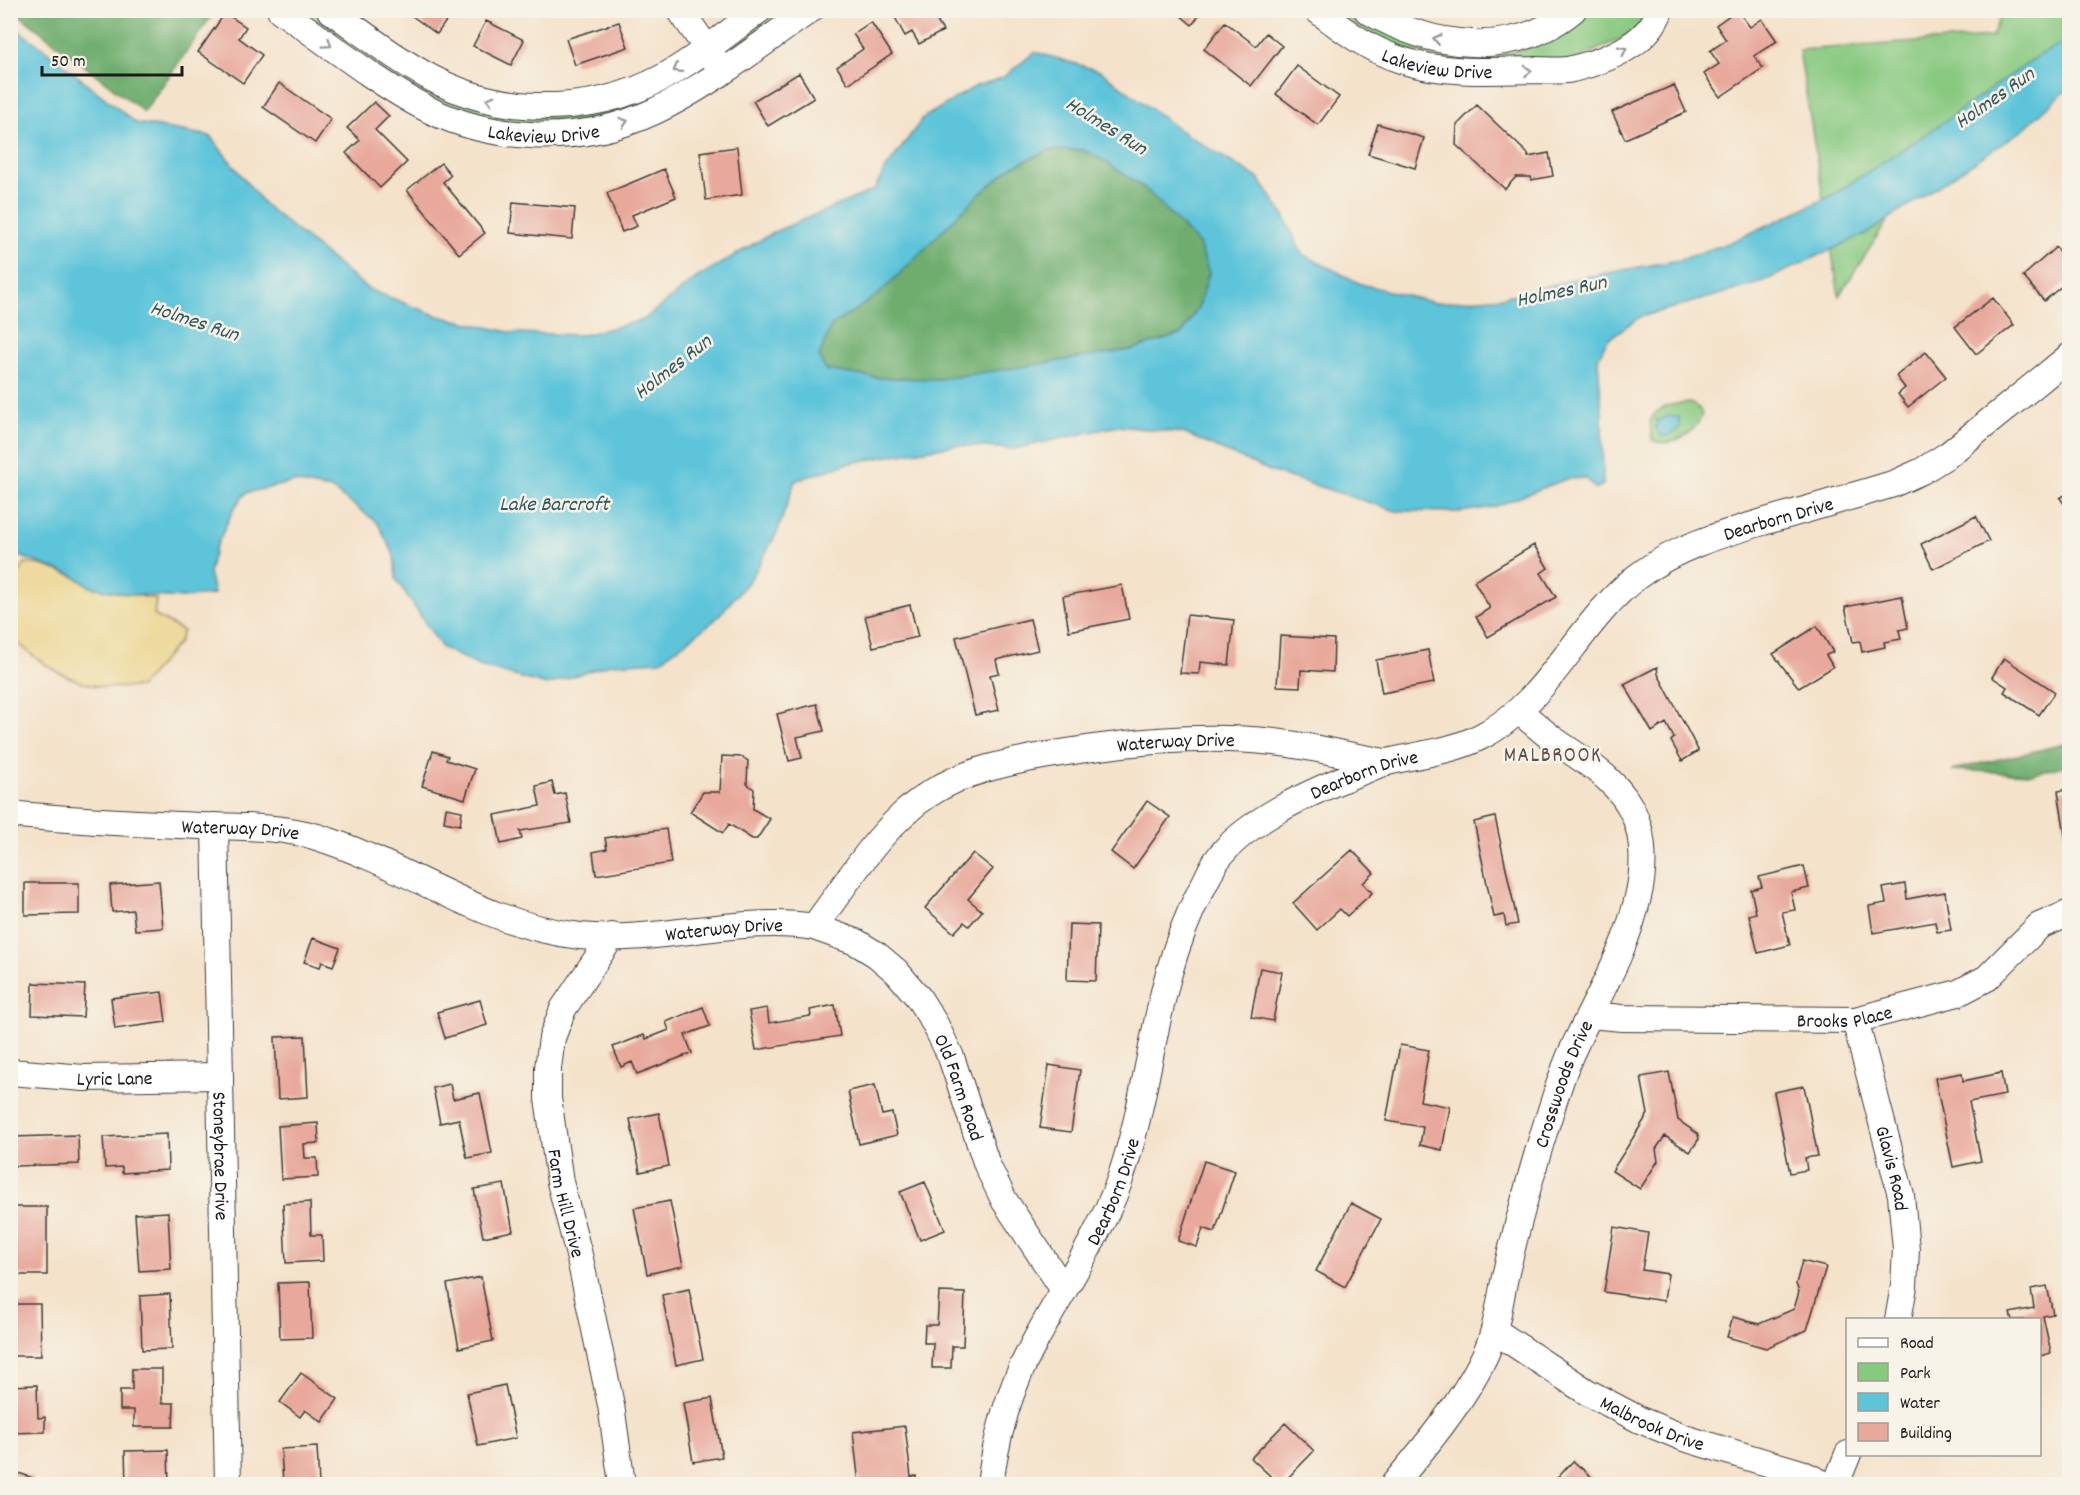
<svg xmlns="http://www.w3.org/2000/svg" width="2080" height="1495" font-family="Dekko,sans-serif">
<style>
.green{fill:#88c980;stroke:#52724e;stroke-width:1.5}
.forest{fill:#6ead6e;stroke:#456445;stroke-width:1.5}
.sand{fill:#eeda9e;stroke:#857b5d;stroke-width:1.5}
.water{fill:#5dc4da;stroke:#3c707b;stroke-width:1.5;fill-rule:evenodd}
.building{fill:#e8a99c}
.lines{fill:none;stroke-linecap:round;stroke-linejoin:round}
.minor-casing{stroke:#3c3a36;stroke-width:28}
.minor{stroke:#fff;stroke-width:26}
.oneway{stroke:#999}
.labels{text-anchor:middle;stroke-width:5;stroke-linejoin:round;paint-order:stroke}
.street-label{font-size:20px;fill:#1c1c1c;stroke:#f7f3e8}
.water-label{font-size:21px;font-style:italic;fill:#33575e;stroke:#f7f3e8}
.neighbourhood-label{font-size:21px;letter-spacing:1.5px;fill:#634d49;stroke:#f7f3e8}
</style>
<rect width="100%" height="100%" fill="#f7f3e8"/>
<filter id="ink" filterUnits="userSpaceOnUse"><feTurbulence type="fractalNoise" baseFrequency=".0167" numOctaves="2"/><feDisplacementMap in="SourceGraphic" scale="12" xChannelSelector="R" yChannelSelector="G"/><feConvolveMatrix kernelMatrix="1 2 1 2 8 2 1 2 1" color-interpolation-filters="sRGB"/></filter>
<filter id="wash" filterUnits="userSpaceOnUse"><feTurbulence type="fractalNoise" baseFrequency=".008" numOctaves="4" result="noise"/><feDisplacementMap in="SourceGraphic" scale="24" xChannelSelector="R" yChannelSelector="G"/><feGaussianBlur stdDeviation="1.35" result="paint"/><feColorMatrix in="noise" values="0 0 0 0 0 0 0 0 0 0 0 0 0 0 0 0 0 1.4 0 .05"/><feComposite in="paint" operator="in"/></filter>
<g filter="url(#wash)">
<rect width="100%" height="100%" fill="#f4e2ca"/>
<path class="green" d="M296,11H316L373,51L477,105L675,82H682L684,90L588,123L512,125L437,103Z
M777,11H796L746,43L744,37L747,33Z
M1331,11H1352L1357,14L1497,55L1524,49L1559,35L1579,23L1594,11H1656L1647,27L1572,61L1473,63L1393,48Z
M2002,11H2069V77L1909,187L1839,296L1799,50L1992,37Z
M1688,403C1696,405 1699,406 1702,414C1697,433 1670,449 1652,440L1650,421C1658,405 1672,404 1688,403Z"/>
<path class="forest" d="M14,11H215L144,112Z
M1049,150H1084L1103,160L1146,189L1199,244L1209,273L1199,306L1182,334L1131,350L941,379L878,378L825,370L819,356L831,326L879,294L977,196L1013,166Z
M2069,743V765L2031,774L1952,770Z"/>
<path class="sand" d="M25,563L41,565L72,575L91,587L156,599L154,615L183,631L179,642L140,687C128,687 115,688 103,687C66,682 36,661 11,636L10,580L16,578Z"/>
<path class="water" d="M11,25L44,49L136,123L210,136L265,205L368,289L438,316L513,333L583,335L643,320L696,278L774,232L874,190L885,170L923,118L976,86L1002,78L1035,52L1100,71L1184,133L1259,179L1283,214L1302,254L1361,284L1435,303L1503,297L1585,277L1679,260L1731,242L1833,195L1935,128L2040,55L2069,40L2070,87L2021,131L1869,232L1760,283L1640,317L1607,340L1598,359L1602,413L1603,485L1595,489L1586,478L1566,479L1494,507L1460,512L1396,511L1270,471L1183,433L1118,426L1013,449L957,445L899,454L846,464L795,481L777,533L750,580L714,621L660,661L610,664L547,685L479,666L442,648L396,579L394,555L377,522L331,489L294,482L246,493L234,508L215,549L209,572L214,594L182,598L127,594L91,587L72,575L11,553ZM1049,150H1084L1103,160L1146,189L1199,244L1209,273L1199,306L1182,334L1131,350L941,379L878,378L825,370L819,356L831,326L879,294L977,196L1013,166Z
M1668,416L1679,417V428C1669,437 1661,441 1655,426L1658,425L1656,419L1660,420Z"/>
<g id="blocks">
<path class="building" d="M404,10H454L437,34Z
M891,10H949L935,18L943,31L919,44L912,32L905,36Z
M1174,10H1203L1192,25Z
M1737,10L1750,27L1762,19L1777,41L1754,56L1763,68L1720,97L1704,74L1719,64L1710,51L1726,40L1716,25Z
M225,13L246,27L239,38L262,55L243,83L198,52Z
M486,21L524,40L511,65L473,46Z
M619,22L628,47L575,65L566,39Z
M871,22L892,54L848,84L837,67L863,49L853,34Z
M1225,22L1256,46L1266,33L1282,46L1251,86L1204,49Z
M1297,66L1339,97L1318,125L1276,94Z
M799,73L814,98L768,126L753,101Z
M279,83L331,119L315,143L263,107Z
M1674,85L1686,112L1625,139L1612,112Z
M374,102L389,116L375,130L407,162L380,188L346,153L360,140L347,128Z
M1477,105L1528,154V157L1549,153L1553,176L1532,180L1531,177H1516L1505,189L1456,145L1457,125Z
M1378,124L1424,138L1415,168L1368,154Z
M737,147L742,195L706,200L700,152Z
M441,163L451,175L443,182L485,233L459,254L407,190Z
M664,169L676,197L632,215L637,226L622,232L607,193Z
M513,202L575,208L572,239L510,233Z
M2070,245V279L2044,301L2023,276L2056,247L2061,253Z
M1993,298L2014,325L1976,354L1955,327Z
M1926,352L1946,377L1908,407L1898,394L1905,388L1896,376Z
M2070,492V512L2060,498Z
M1976,516L1989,541L1933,569L1921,544Z
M1534,545L1548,568L1541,573L1556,597L1488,637L1476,617L1490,608L1474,581Z
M1122,585L1129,619L1069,631L1063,596Z
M1902,596L1908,628L1899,630L1901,639L1884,642L1885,647L1862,652L1860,641L1853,642L1845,607Z
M910,605L918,637L873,647L865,616Z
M1187,615L1234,620L1229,665L1200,662L1199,674L1180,673Z
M1030,619L1038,650L996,660L999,673L990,675L999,710L975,715L956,637Z
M1817,626L1833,652L1826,655L1833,667L1799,688L1773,654Z
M1280,636L1334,639L1333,672L1301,670L1300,687L1277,686Z
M1428,650L1434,683L1382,693L1376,660Z
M2004,658L2055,692L2039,715L2004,692L2007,687L1992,677Z
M1657,667L1658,674L1698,750V751L1682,761L1671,741L1674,738L1666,723L1652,732L1624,684Z
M817,704L824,731L797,737L802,758L789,761L777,714Z
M433,751L448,756L446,760L475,769L465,799L422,786Z
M722,756L742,757L748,761L747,784L754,789L753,809L770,819L757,839H752L729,824L723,833L690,812L703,792H720Z
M552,782L555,795L565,793L571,823L520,831L522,839L501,844L495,815L540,806L536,786Z
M2070,789V847H2067L2058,791Z
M1147,801L1170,817L1133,869L1111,852Z
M446,808L462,811L460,825L444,822Z
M1495,817L1518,924L1506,926L1504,915L1494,917L1474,822Z
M666,829L671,863L596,875L593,852L607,849L605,838Z
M1352,850L1374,873L1363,883L1372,893L1347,916L1340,909L1317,930L1293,903Z
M973,853L993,869L968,899L982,911L969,926L964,922L954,933L925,908Z
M1804,866L1809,888L1791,892L1795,910L1782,912L1790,945L1758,953L1749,915L1756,913L1751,890L1762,887L1759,877Z
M159,881L163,928L135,930L133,910L112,912L110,885Z
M25,883H79V914L25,915Z
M1905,884L1907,899L1945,892L1951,930L1937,932L1935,922L1873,933L1869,906L1886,903L1883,888Z
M1069,924L1098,925L1096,981L1067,980Z
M313,938L340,948L333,966L322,962L320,967L304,962Z
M1260,968L1282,972L1273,1021L1251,1017Z
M33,983L85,985L83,1017L32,1015Z
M162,992L166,1022L115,1029L111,998Z
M480,1000L487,1025L445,1038L437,1012Z
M835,1005L840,1036L756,1050L749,1011L767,1008L769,1023L811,1016L810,1010Z
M703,1007L710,1026L685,1035L692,1053L637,1074L632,1062L621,1067L613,1047L644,1035L646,1039L669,1030L666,1022Z
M305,1036L308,1097L278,1099L275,1037Z
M1400,1045L1429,1050L1420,1101L1450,1107L1442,1150L1420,1145L1423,1127L1386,1121Z
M1049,1065L1080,1070L1071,1132L1040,1128Z
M1669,1072L1678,1120L1698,1134L1699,1139L1690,1152L1665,1136L1656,1149L1658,1161L1640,1189L1612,1171L1648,1114L1641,1077Z
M1962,1073L1963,1081L2001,1073L2005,1095L1969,1102L1981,1161L1953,1167L1935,1078Z
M450,1084L453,1099L480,1093L492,1153L467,1158L459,1119L440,1123L433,1088Z
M875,1085L882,1115L892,1113L897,1135L859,1144L848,1091Z
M1804,1086L1818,1156L1805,1158L1807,1170L1790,1173L1774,1092Z
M659,1113L669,1166L640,1172L630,1119Z
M318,1123L319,1143L304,1144L305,1158H317L318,1177L281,1179L278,1126Z
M167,1134L168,1170L122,1173V1167L105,1168L103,1137Z
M78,1135L79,1164L14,1166L13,1137Z
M1204,1161L1235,1171L1215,1232L1203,1228L1197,1247L1178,1241Z
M925,1182L945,1230L920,1240L900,1192Z
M504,1184L513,1231L483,1237L474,1189Z
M670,1201L683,1266L647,1274L634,1208Z
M310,1202L311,1235H322L323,1261L286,1263L283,1204Z
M1351,1203L1381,1219L1345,1287L1316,1271Z
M13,1207H47V1275H13Z
M168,1212L171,1269L139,1271L135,1214Z
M1614,1227L1648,1233L1642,1270L1668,1274L1664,1301L1604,1292Z
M1802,1261L1826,1267L1807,1330L1766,1348L1727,1337L1733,1317L1759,1324L1794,1309L1799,1292L1796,1284Z
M481,1277L493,1341L459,1348L447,1284Z
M310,1282L312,1338L280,1339L278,1283Z
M2047,1286L2053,1314L2043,1316L2051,1353L2040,1356V1320H2012L2010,1313L2034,1308L2031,1289Z
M689,1289L703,1359L676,1365L662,1295Z
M939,1292L965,1293L963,1346H952L951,1368H932L933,1343H924L925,1325H937Z
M170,1294L172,1349L142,1350L140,1296Z
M10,1304H40L41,1356H10Z
M132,1369H162V1403H174L173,1427H134V1410H120V1390H132Z
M301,1373L338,1399L322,1422L305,1410L300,1417L280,1402Z
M37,1385L38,1418L45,1417V1432L10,1433V1386Z
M505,1385L516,1438L478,1446L467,1393Z
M712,1398L722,1457L693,1462L683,1403Z
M1285,1423L1314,1451L1282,1484H1279L1251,1458Z
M905,1426L911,1477L916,1476L917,1484H859L853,1432Z
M317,1447L319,1484H283L281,1449Z
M168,1450L169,1484H126L125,1451Z
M1573,1461L1600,1484H1552Z
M10,1470L33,1478L31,1484H10Z
M2070,1479V1484H2053Z"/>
</g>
</g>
<g filter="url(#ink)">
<use href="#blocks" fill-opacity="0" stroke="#3c3a36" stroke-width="1.5"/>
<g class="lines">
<g class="minor-casing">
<g id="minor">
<path id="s1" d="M280,10C325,41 368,76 416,103C487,143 579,146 653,112C709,86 759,45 810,10"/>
<path d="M330,10C364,34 397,60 433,79C509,118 604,115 677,69C706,51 732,30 759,10"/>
<path d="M680,10L717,63"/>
<path id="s2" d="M1317,10C1344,31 1371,51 1404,61C1445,74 1493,71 1536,70C1547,70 1561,72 1572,69C1605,61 1648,45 1660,10"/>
<path d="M1367,10C1430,48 1513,60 1573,10"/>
<path id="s3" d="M10,814C74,821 137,823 200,826C238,827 281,826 317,837C407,865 484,926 580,936C658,944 736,915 814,927C848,882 881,825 929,794C964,771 1008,762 1049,755C1124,742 1198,734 1274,742C1311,746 1349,756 1386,762"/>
<path id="s4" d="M215,826L228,1484"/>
<path id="s5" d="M814,927L856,942L877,955L897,972L918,997L935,1024L951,1057L987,1165L1004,1200L1064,1290"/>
<path id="s6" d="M612,936L563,1009L552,1038L548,1068V1098L560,1182L580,1259L611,1405L622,1484"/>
<path id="s7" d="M1590,1015L1622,1018L1855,1020L1958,993L1987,978L2039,926L2070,913"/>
<path id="s8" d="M1855,1020L1901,1195L1906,1249L1904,1286L1898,1320"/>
<path id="s9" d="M10,1072L84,1078L220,1076"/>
<path id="s10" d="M1495,1331L1587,1392L1640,1420L1684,1438L1801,1473L1824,1484"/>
<path id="s11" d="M990,1484C996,1438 1008,1393 1030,1351C1058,1296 1098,1240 1119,1182C1153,1085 1152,985 1200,892C1206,882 1210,870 1217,860C1245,821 1309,793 1353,775C1365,771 1376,765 1388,762C1418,754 1451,752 1480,737C1550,702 1577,623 1638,576C1679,545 1726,533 1773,519C1813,508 1853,496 1893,484L1922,471L1949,454L2070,356"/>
<path id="s12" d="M1394,1484C1426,1446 1464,1400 1485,1355C1498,1327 1500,1297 1507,1268C1520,1215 1534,1162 1551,1110C1558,1089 1564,1067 1574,1047C1597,997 1626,951 1638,897C1644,872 1645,841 1635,817C1621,781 1584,761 1554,740C1542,731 1531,721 1519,711"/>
<path d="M1836,1484L1848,1454"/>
</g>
</g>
<use href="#minor" class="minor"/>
</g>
<defs><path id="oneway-chevron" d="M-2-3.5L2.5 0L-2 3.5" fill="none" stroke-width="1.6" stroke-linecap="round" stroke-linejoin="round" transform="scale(1.5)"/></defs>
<g class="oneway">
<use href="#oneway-chevron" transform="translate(1437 39) rotate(-167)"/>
<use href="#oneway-chevron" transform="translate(328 44) rotate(35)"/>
<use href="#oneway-chevron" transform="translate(1623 50) rotate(-27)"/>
<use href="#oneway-chevron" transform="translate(677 69) rotate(149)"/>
<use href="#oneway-chevron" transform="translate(1528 71) rotate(-1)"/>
<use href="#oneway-chevron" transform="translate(490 100) rotate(-165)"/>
<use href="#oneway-chevron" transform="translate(624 122) rotate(-18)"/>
</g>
</g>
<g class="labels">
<g class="street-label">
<text dy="7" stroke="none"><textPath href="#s2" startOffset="135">Lakeview Drive</textPath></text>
<text dy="7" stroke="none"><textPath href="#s1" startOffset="298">Lakeview Drive</textPath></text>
<text dy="7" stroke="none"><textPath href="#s11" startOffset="1344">Dearborn Drive</textPath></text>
<text dy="7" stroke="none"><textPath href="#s3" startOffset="1257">Waterway Drive</textPath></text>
<text dy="7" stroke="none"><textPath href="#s11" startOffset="842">Dearborn Drive</textPath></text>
<text dy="7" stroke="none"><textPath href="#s3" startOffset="231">Waterway Drive</textPath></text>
<text dy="7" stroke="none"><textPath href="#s3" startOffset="735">Waterway Drive</textPath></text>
<text dy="7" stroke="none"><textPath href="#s7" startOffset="255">Brooks Place</textPath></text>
<text dy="7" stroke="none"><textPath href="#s9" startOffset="105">Lyric Lane</textPath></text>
<text dy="7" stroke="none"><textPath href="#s12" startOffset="441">Crosswoods Drive</textPath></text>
<text dy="7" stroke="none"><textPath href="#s5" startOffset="228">Old Farm Road</textPath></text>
<text dy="7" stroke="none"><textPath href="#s4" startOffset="330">Stoneybrae Drive</textPath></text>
<text dy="7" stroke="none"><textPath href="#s8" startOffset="153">Glavis Road</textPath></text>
<text dy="7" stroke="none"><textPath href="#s11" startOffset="320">Dearborn Drive</textPath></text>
<text dy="7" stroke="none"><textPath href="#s6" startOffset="286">Farm Hill Drive</textPath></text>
<text dy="7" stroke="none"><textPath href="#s10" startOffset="183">Malbrook Drive</textPath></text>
</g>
<g class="water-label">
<text transform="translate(1994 97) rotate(-35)" y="7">Holmes Run</text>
<text transform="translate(1107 125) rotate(32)" y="7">Holmes Run</text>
<text transform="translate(1561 290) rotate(-12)" y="7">Holmes Run</text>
<text transform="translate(195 320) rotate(18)" y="7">Holmes Run</text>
<text transform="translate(672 366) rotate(-38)" y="7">Holmes Run</text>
<text x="554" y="510">Lake Barcroft</text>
</g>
<g class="neighbourhood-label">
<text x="1553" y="761">MALBROOK</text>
</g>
</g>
<rect width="2080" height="1495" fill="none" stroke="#f7f3e8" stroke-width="36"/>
<rect x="1846" y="1318" width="195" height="138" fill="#f7f3e8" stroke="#9f9d96" stroke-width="1.5"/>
<rect x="1858" y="1338" width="30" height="9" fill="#ffffff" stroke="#9f9d96" stroke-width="1.5"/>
<text x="1900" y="1348" font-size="18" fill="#1c1c1c">Road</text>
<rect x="1858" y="1363" width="30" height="18" fill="#88c980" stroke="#9f9d96" stroke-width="1.5"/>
<text x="1900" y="1378" font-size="18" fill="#1c1c1c">Park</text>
<rect x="1858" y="1393" width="30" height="18" fill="#5dc4da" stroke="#9f9d96" stroke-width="1.5"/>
<text x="1900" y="1408" font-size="18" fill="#1c1c1c">Water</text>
<rect x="1858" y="1423" width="30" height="18" fill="#e8a99c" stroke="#9f9d96" stroke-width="1.5"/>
<text x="1900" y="1438" font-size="18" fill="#1c1c1c">Building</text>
<path d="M42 66v9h140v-9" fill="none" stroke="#1c1c1c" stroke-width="3"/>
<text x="51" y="66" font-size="18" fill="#1c1c1c" stroke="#f7f3e8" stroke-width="4.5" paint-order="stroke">50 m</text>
</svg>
